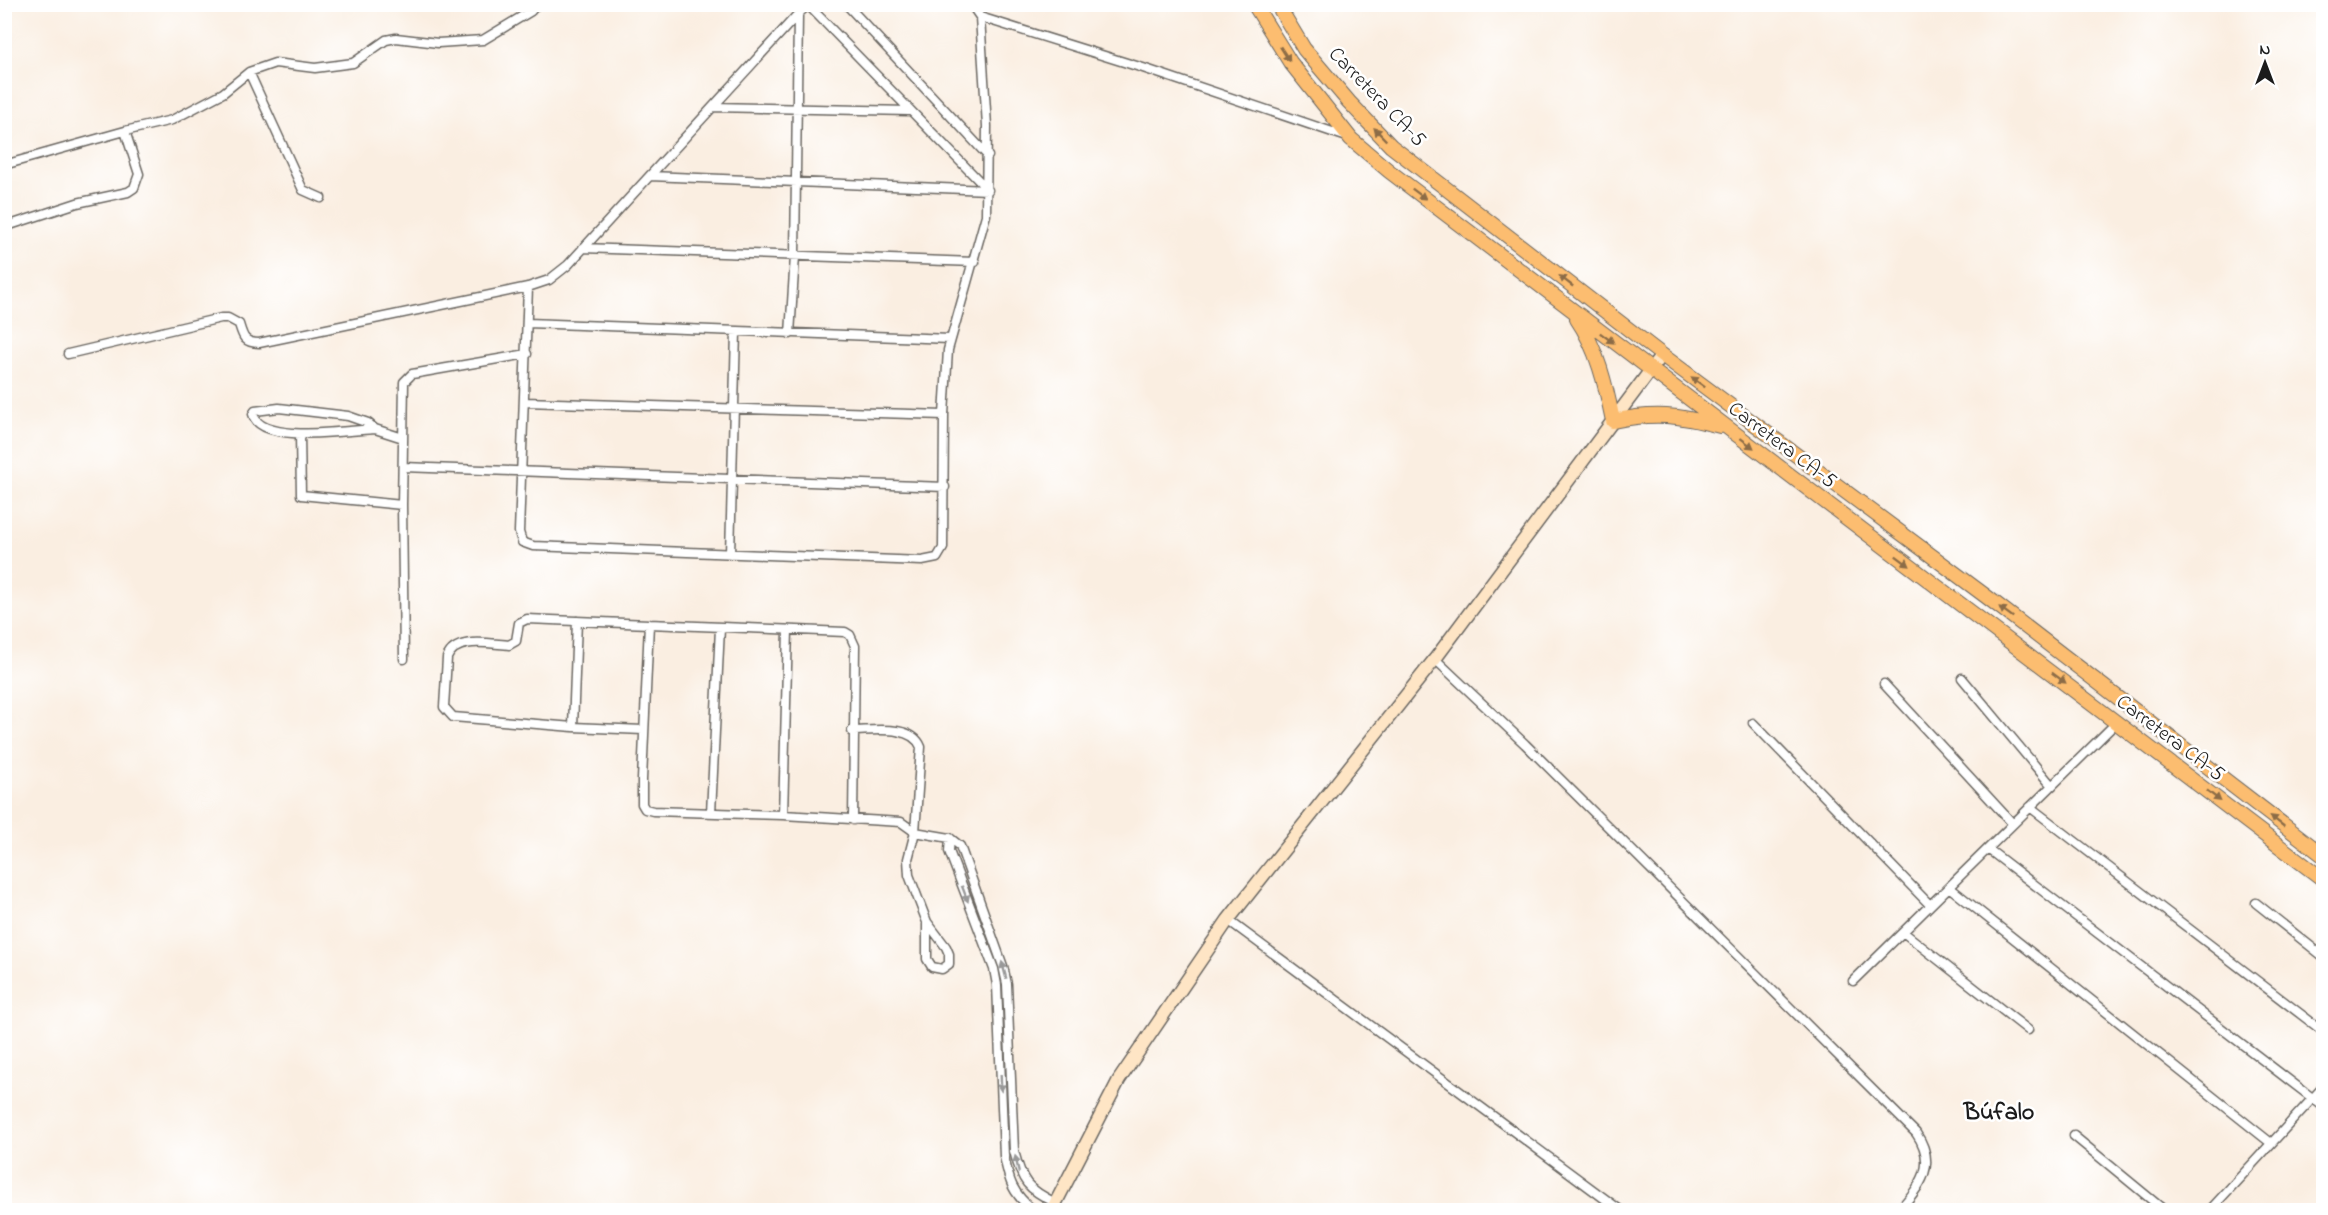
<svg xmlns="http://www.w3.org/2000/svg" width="2328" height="1215" font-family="'Indie Flower',sans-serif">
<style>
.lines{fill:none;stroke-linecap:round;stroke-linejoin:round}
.minor-casing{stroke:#6a6661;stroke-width:11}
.secondary-casing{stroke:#6a6661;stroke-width:15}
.trunk-casing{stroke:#6a6661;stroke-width:16}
.minor{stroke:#fff;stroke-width:8}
.secondary{stroke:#fee5c5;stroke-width:12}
.trunk{stroke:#fcbd6f;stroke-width:14}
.oneway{fill:#8c6c46}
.oneway2{fill:#999}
.labels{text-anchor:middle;stroke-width:5;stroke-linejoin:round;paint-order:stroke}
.street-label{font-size:21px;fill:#1c1c1c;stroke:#fff}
.quarter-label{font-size:24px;font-weight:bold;fill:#1c1c1c;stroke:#fff}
</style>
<rect width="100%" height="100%" fill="#fff"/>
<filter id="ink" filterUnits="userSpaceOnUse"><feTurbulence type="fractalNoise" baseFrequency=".0167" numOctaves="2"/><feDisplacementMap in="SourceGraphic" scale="12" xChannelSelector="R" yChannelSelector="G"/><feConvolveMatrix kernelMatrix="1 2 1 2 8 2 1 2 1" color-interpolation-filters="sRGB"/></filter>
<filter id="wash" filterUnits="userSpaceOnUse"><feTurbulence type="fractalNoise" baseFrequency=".008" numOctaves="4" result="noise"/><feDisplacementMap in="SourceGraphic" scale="24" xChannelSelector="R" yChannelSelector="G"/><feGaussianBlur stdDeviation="1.35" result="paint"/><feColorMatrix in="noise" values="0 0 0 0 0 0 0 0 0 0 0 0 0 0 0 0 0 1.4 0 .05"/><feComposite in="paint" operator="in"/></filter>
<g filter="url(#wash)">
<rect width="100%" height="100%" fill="#faeee1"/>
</g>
<g filter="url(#ink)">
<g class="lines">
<g class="minor-casing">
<path id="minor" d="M846,4L988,156
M971,4L980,17L1143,68L1350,138
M808,5L988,190
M249,72L303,190L321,198
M713,107L909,111
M4,165L125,131L172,120L223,93L249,72L275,63L315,68L353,63L386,40L396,38L438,43L483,40L531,11L537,4
M650,176L988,190
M4,227L77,203L128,192L134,188L139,174L125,131
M583,248L975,262
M528,287L519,532L522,542L533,546L922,561L937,558L943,548L944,415L948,350L986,215L987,126L980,17
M528,323L950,339
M790,334L795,256L798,14
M68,354L221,318H228L239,324C243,337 244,343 259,343L528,287L549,280L568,265L798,14L809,4
M525,402L944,415
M375,429C352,430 260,445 253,414L255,411L279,408L348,416L368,423L375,429L403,438
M300,434L301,495L402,505
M403,467L945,487
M730,554L736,332
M649,624L642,780V804L645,809L653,811L783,815L901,822L915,832L950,838L960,846L1003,966L1007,984L1014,1151C1022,1182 1027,1189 1056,1203
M404,659L402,505L404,382L412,374L418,373L527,354
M1435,659L1525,744L1916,1133C1938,1165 1921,1185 1899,1210
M1962,678L2052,786
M1884,684L2013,824
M1753,723L1930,905
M573,727L577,621
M643,730L573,727L453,717L444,707L447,658C455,636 490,644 509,645L516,641L519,623L527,619L845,632L850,635L855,646L853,820
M852,731C873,731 912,724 921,747L915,832L908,859L909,875L927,922L946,947L949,954V964L942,969L932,967L927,959V922
M2030,807L2324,1032
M711,813L720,628
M783,815L788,630
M950,838L949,851L994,969L997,985L1004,1156C1009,1181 1012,1193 1033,1210
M1988,849L2324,1107
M1949,887L2271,1143
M2256,903L2324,957
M1228,920L1620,1210
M1903,932L2028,1030
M1853,981L2117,722
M2074,1136L2164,1210
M2210,1210L2324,1086"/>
</g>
<g class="secondary-casing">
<path id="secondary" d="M1052,1210L1119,1080L1228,920L1435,659L1662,355"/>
</g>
<g class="trunk-casing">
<path id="trunk" d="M1254,4L1290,62L1351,139L1389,171L2324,880
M1277,4L1304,49L1349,102L1391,146L1662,355L1987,597L2324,856
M1577,319C1597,348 1606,386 1613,421C1655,412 1678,415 1720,426"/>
</g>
<use href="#minor" class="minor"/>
<use href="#secondary" class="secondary"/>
<use href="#trunk" class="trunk"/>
</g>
<defs><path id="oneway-solid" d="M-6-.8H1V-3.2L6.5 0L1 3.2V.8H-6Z" transform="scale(1.5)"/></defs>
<g class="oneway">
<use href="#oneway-solid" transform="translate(1285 54) rotate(57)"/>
<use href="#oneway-solid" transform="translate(1380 134) rotate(-134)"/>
<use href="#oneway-solid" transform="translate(1419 194) rotate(37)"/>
<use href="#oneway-solid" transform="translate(1566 281) rotate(-142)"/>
<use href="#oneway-solid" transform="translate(1607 338) rotate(37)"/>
<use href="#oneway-solid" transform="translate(1698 382) rotate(-143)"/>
<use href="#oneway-solid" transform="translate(1747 443) rotate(37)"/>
<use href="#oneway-solid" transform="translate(1903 561) rotate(37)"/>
<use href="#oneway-solid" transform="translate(2006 612) rotate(-143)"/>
<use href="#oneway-solid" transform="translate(2059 678) rotate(37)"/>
<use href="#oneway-solid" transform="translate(2214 796) rotate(38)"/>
<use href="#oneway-solid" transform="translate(2277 821) rotate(-142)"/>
</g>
<g class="oneway2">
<use href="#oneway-solid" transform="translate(965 894) rotate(69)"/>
<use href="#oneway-solid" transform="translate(1004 970) rotate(-105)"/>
<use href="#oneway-solid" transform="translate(1001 1083) rotate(88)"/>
<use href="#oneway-solid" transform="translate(1017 1164) rotate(-103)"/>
</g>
</g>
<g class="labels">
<g class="street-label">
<text transform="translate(1378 96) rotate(46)" y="7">Carretera CA-5</text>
<text transform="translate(1783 444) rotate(37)" y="7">Carretera CA-5</text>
<text transform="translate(2171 737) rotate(37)" y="7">Carretera CA-5</text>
</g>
<g class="quarter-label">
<text x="1999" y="1119">Búfalo</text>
</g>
</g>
<rect width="2328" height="1215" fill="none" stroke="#fff" stroke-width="24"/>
<g transform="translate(2265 63)" stroke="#ffffff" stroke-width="4.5" paint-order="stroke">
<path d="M0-4.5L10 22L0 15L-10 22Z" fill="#1c1c1c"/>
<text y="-9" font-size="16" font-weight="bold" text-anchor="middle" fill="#1c1c1c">N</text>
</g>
</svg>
